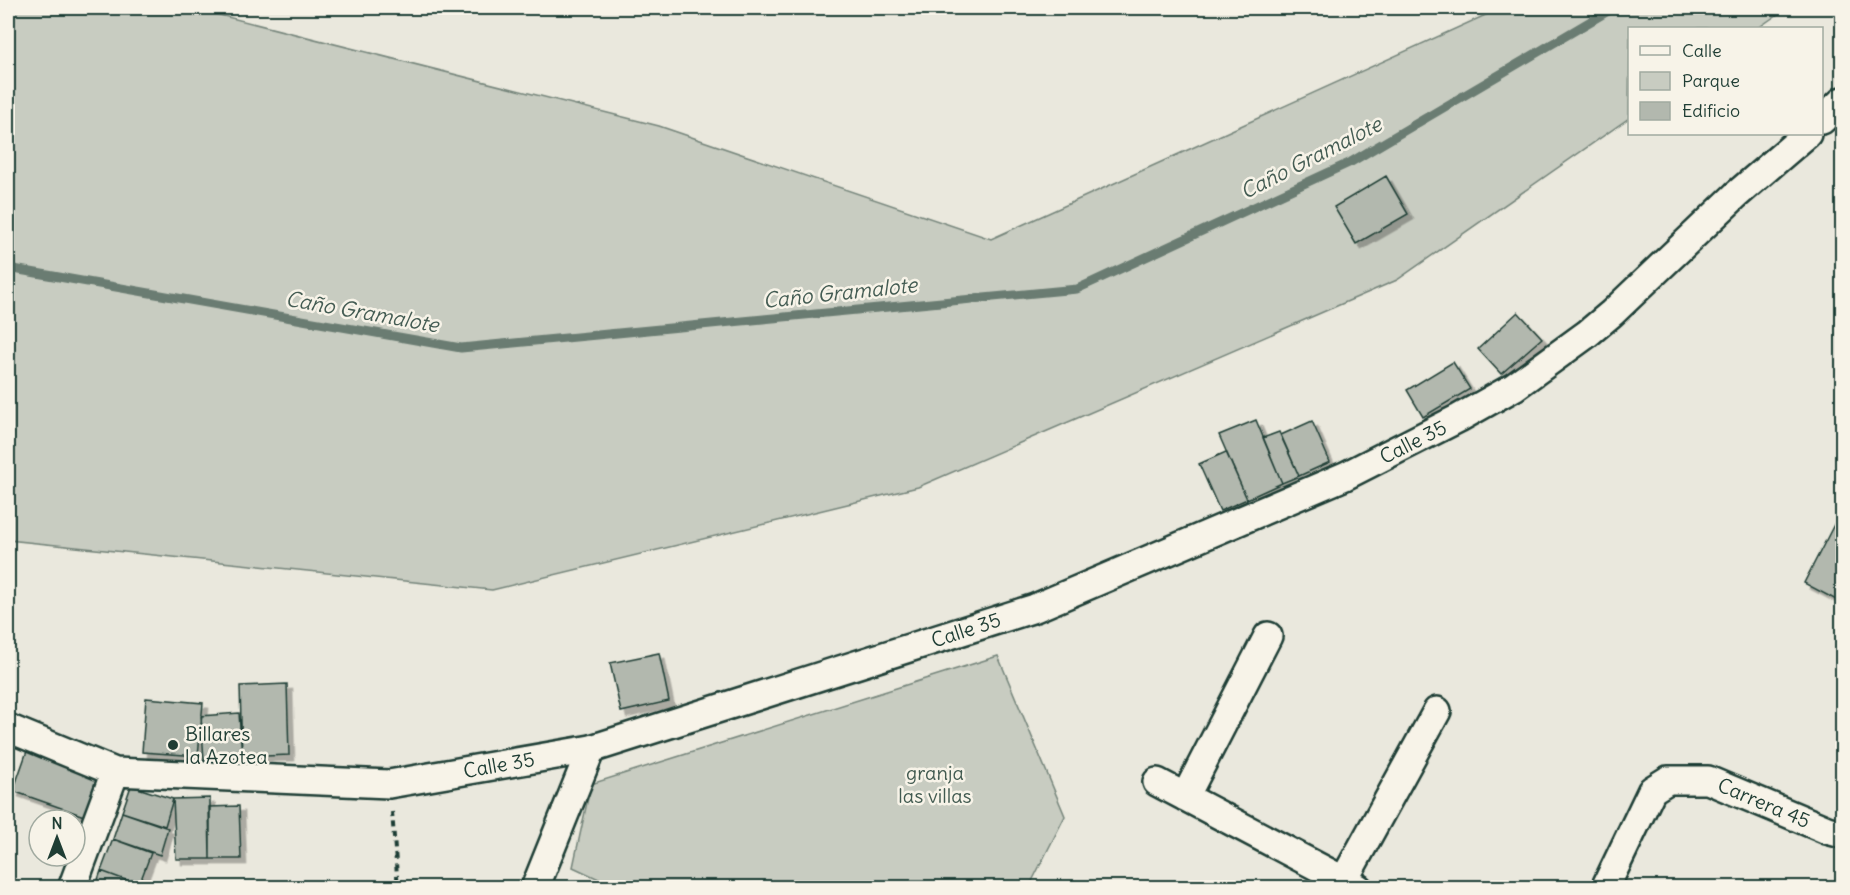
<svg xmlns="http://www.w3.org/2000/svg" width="1850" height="895" font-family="Delius,sans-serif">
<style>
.green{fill:#c8ccc1;stroke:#74847a;stroke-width:1.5}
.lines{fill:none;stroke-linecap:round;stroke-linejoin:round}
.stream{stroke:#6a7c72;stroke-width:9}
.building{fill:#b2b8ae;stroke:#1f3d34;stroke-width:1.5;filter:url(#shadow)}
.minor-casing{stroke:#1f3d34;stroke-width:32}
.path{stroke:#1f3d34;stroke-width:4;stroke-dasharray:6 4.5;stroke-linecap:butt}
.minor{stroke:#f7f3e8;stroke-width:27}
.poi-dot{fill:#1f3d34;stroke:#f7f3e8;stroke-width:2}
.labels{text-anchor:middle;stroke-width:5;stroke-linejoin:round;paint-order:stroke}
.street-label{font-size:20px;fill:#1f3d34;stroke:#f7f3e8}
.poi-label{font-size:20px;fill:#1f3d34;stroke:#f7f3e8;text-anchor:start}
.park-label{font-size:20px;fill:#415a50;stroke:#f7f3e8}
.water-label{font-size:21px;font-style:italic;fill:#445c53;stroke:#f7f3e8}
</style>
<defs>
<filter id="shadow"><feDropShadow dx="5.5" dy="5.5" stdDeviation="0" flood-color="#0004"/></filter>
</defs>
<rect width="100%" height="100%" fill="#eae8dd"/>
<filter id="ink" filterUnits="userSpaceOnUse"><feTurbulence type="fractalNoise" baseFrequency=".0167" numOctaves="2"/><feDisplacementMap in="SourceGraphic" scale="12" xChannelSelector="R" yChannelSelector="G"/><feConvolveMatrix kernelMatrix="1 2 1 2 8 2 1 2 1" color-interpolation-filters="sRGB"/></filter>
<g filter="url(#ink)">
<path class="green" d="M8,8H192L659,126L991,239L1501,8H1784L1781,12L1758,28H1630L1629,118L1397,280L918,487L492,590L8,540Z
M998,656L1065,816L1029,887L618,888L573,867L591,784Z"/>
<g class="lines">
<path class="stream" d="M8,268L461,348L1077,289L1351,162L1613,8"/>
</g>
<path class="building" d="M1386,176L1408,214L1356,244L1334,207Z
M1518,312L1542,338L1501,374L1478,349Z
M1453,362L1470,389L1423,417L1407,390Z
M1256,420L1282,483L1247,499L1219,435Z
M1312,421L1330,462L1299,476L1281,435Z
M1279,432L1299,476L1282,483L1263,438Z
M1226,452L1247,499L1220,511L1199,464Z
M1842,509V603L1804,583Z
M659,653L669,701L621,712L610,663Z
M287,684L289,755L242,757L240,686Z
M146,698L203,703L198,756L142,752Z
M239,713L242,757L204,760L201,716Z
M27,751L98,776L84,816L13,791Z
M131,786L173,799L165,826L122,812Z
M210,798V859H176L173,799Z
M239,806L241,859H210L209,807Z
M122,812L168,828L160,855L113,839Z
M113,839L151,853L139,885L101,871Z
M101,871L139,885L138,888H95Z"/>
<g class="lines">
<g class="minor-casing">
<path id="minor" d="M1822,120L1842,101
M8,728L115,772L389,784L591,749L1035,608L1345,476L1459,418L1514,387L1587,334L1612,313L1736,195L1807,134
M1157,782L1358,888
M1185,797L1268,636
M1344,880L1437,711
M72,888L115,772
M535,888L591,749
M1605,888L1652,790L1668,780H1708L1827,830L1842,834"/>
</g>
<path class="path" d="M392,812L398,888"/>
<use href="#minor" class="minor"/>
</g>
</g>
<circle class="poi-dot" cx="173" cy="745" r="6"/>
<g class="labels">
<g class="street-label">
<text transform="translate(1413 442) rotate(-27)" y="7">Calle 35</text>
<text transform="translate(966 630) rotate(-18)" y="7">Calle 35</text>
<text transform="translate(499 765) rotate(-10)" y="7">Calle 35</text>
<text transform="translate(1764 803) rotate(23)" y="7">Carrera 45</text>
</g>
<g class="poi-label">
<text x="185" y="741">Billares<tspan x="185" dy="23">la Azotea</tspan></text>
</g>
<g class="park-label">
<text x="935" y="780">granja<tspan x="935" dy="23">las villas</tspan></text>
</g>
<g class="water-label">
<text transform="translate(1311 158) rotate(-27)" y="7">Caño Gramalote</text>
<text transform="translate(840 293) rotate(-6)" y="7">Caño Gramalote</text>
<text transform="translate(362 312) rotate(10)" y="7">Caño Gramalote</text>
</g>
</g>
<rect width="1850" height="895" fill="none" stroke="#f7f3e8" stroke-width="30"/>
<rect x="15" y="15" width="1820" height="865" fill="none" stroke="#1f3d34" stroke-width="2" filter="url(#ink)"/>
<rect x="1628" y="27" width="195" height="108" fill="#f7f3e8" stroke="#a1aaa0" stroke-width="1.5"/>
<rect x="1640" y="46" width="30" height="9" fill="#f7f3e8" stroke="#a1aaa0" stroke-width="1.5"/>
<text x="1682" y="57" font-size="18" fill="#1f3d34">Calle</text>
<rect x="1640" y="72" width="30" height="18" fill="#c8ccc1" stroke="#a1aaa0" stroke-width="1.5"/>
<text x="1682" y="87" font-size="18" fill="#1f3d34">Parque</text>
<rect x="1640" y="102" width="30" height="18" fill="#b2b8ae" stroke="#a1aaa0" stroke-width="1.5"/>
<text x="1682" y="117" font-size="18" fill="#1f3d34">Edificio</text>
<g transform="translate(57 838)"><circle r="28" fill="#f7f3e8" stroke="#a1aaa0" stroke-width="1.5"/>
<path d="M0-4.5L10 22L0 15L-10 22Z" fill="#1f3d34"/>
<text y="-9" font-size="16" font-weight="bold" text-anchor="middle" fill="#1f3d34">N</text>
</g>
</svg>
